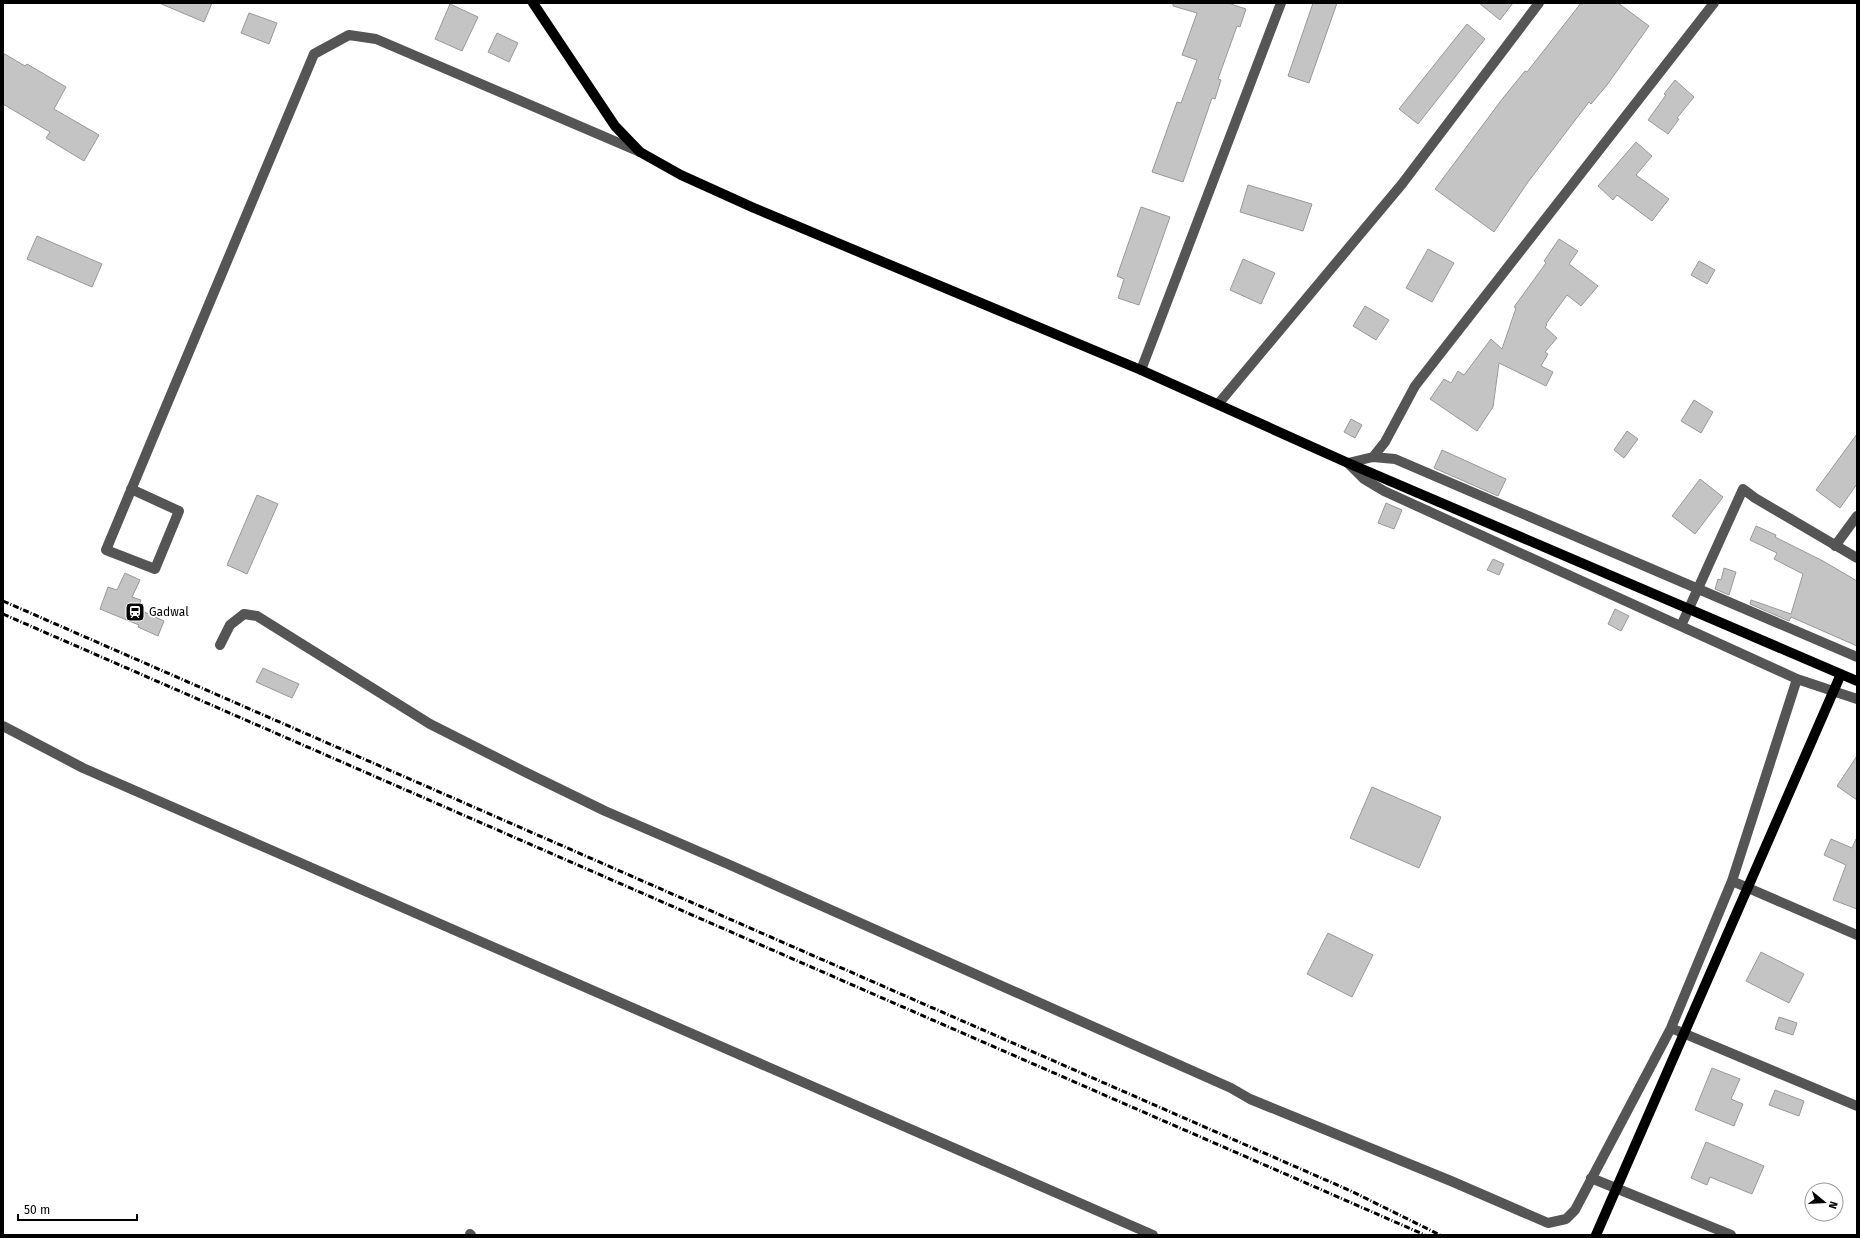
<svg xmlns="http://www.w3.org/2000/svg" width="1860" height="1238" font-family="'Fira Sans',sans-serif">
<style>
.building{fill:#c4c4c4;stroke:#999}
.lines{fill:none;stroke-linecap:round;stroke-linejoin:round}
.minor{stroke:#555;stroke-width:10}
.major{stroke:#000;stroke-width:10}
.rail{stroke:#000;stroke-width:3;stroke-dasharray:6 2 1 2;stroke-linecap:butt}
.labels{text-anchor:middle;stroke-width:3.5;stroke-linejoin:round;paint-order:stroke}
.poi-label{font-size:12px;fill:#000;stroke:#fff;text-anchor:start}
</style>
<rect width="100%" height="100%" fill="#fff"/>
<path class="building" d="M159,3H212L204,22Z
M1173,3H1228L1246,9L1240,27L1237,26L1218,79L1221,80L1215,99L1212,98L1183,182L1152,172L1177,102L1181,103L1197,60L1182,55L1197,13L1173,6Z
M1313,3H1337L1309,83L1288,76Z
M1479,3H1513L1500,20Z
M1581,3H1618L1649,26L1607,85L1591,104L1589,102L1528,182L1494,232L1435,189L1503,98L1525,71L1527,72Z
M450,4L478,17L462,51L435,39Z
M249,13L277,23L269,44L241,33Z
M1467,24L1485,39L1418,124L1399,109Z
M497,33L518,43L509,62L488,52Z
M3,53L25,66L27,64L66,87L54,109L99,135L84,161L46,138L50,132L3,104Z
M1675,80L1694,97L1677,118L1679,119L1668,134L1648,120L1666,95L1664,94Z
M1636,142L1652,156L1636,175L1669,199L1652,221L1617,195L1613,200L1598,186Z
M1248,185L1312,204L1303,231L1240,212Z
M1141,207L1170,217L1139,305L1118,298L1124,279L1117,276Z
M37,236L102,264L92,287L27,259Z
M1559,239L1578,251L1569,264L1598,286L1581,306L1567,295L1546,324L1547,325L1545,327L1557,338L1545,352L1548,354L1541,366L1553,372L1546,386L1499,363L1493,407L1477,431L1430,399L1444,379L1451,383L1458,371L1464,375L1491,339L1502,349L1516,308L1514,307L1546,263L1544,261Z
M1428,249L1454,263L1432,302L1406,288Z
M1243,259L1275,273L1261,304L1230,290Z
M1699,261L1715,270L1707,284L1691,275Z
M1365,306L1389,320L1376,340L1353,326Z
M1694,400L1713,412L1701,433L1681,421Z
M1351,419L1362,425L1355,438L1344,432Z
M1627,431L1638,439L1624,458L1614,450Z
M1857,434V484L1840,508L1816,490Z
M1442,450L1506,479L1498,496L1434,468Z
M1700,479L1723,497L1695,534L1672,516Z
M257,495L278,504L247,574L227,565Z
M1386,503L1402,510L1394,529L1378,523Z
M1756,526L1776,535L1775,537L1823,561L1857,581V646L1791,617L1789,621L1750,604L1751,600L1791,614L1803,574L1774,559L1777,553L1750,540Z
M1493,559L1504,564L1499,575L1487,570Z
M1724,568L1736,572L1729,595L1715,589L1718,579L1721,580Z
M125,573L140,580L132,597L141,600L138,609L164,621L158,636L138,627L139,625L100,609L108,587L117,590Z
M1615,609L1629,616L1621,631L1608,624Z
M263,668L299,684L292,698L256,682Z
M1857,756V800L1837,786Z
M1372,787L1441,817L1419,868L1350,838Z
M1831,839L1852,848L1856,839H1857V909L1833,900L1846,865L1824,855Z
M1328,933L1373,955L1352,997L1307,974Z
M1761,952L1804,974L1789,1003L1746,981Z
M1779,1017L1797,1023L1793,1035L1775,1029Z
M1712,1068L1740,1079L1731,1099L1743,1104L1734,1126L1695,1110Z
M1775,1090L1804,1101L1799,1116L1769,1105Z
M1706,1142L1764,1166L1752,1194L1710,1177L1707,1185L1691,1178Z"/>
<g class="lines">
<path class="minor" d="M1141,370L1281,3
M1219,403L1402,184L1539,3
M1373,457L1395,459L1857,657
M1348,463L1373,457L1385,442L1415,386L1714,3
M1349,464L1364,479L1384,491L1797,679L1857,699
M131,489L179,511L155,569L106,550L154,435L314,54L349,35L376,39L640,152
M1835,546L1857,516
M1681,626L1743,489L1755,498L1857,558
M220,645L230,625L244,614L257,616L430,724L525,772L605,811L730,865L1231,1088L1250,1099L1451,1181L1548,1223L1566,1219L1575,1210L1671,1028L1732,881L1797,679
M3,726L83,768L1153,1235
M1732,881L1857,935
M1671,1028L1857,1106
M1591,1178L1731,1235
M470,1234L471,1235"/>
<path class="major" d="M533,3L615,126L640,152L681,175L754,208L1141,370L1348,463L1857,681
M1596,1235L1841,674"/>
<path class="rail" d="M3,601L1351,1191L1440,1235
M3,614L1425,1235"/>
</g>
<defs>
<g id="station-square" transform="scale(1)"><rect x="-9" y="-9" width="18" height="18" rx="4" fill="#000" stroke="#fff"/><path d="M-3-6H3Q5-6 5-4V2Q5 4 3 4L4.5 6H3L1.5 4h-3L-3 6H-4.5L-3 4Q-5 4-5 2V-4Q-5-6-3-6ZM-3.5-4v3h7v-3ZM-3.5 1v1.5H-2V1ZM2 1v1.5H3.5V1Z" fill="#fff"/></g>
</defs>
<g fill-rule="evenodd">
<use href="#station-square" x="135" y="612"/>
</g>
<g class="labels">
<g class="poi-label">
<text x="149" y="616">Gadwal</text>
</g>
</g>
<rect width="1860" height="1238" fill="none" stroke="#000000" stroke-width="8"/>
<g transform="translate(1824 1202) rotate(108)"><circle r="19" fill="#ffffff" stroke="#999999"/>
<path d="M0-3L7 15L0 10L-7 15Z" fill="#000000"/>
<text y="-6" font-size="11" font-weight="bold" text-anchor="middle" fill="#000000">N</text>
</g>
<path d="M18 1214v6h119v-6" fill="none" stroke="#000000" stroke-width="2"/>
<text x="24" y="1214" font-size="12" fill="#000000" stroke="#ffffff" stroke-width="3" paint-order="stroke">50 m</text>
</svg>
